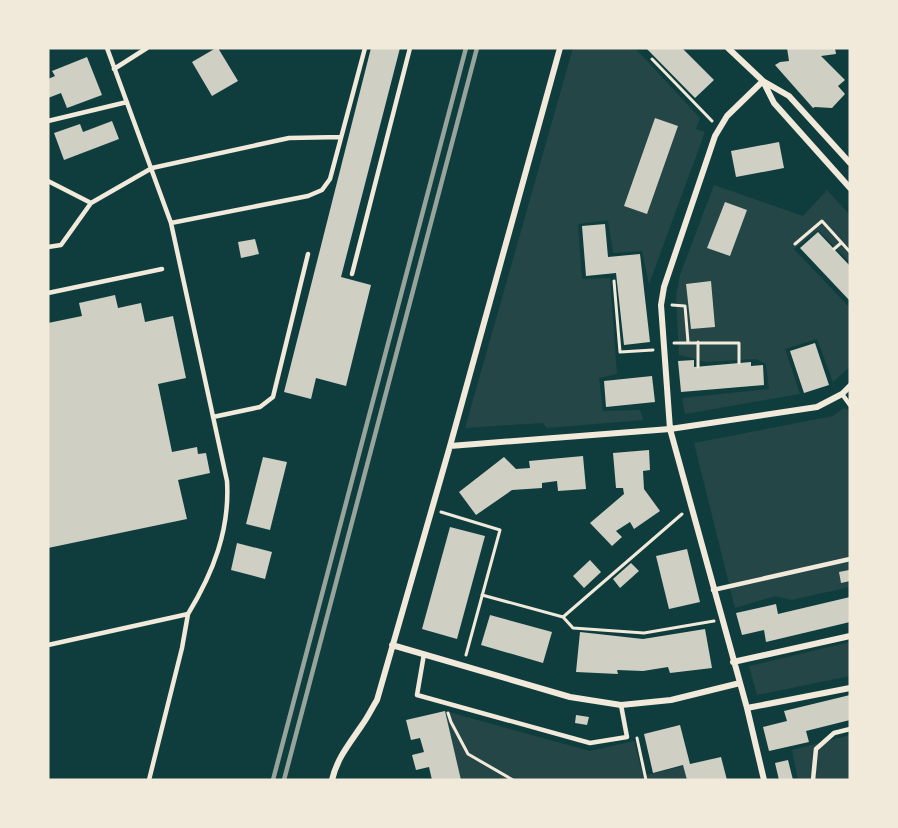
<svg xmlns="http://www.w3.org/2000/svg" width="898" height="828" font-family="Lato,sans-serif">
<style>
.green{fill:#244646}
.building{fill:#cfcfc3}
.lines{fill:none;stroke-linecap:round;stroke-linejoin:round}
.path{stroke:#f1e9da;stroke-width:3}
.service{stroke:#f1e9da;stroke-width:4.5}
.minor{stroke:#f1e9da;stroke-width:6}
.rail{stroke:#97a49c;stroke-width:4.5}
</style>
<rect width="100%" height="100%" fill="#0f3d3e"/>
<path class="green" d="M573,48H635L700,118L696,129L705,132L649,284L642,251L613,253L608,220L578,224L582,279L610,278L617,374L599,378L603,411L640,410L643,420L547,428L543,423L465,428Z
M714,185L803,216L827,190L850,215V263L818,230L794,249L850,308V367L833,382L817,339L785,349L800,394L685,414L682,398L769,389L766,364L756,359L706,362L679,355L676,296L680,275Z
M844,408L850,411V587L791,600L775,596L735,608L694,443L833,416Z
M850,642V676L757,695L749,666Z
M445,711L590,751L634,741L643,776L684,766L687,780H461Z
M850,735V780H798L792,750Z"/>
<path class="building" d="M216,48H218L238,81L212,96L192,62Z
M371,48H400L341,277L371,285L346,386L316,378L311,399L284,392Z
M646,48H682L714,80L695,98Z
M787,48H835L836,54L821,56L845,80L838,86L845,94L832,108L815,107L813,108L775,65L780,62L789,61Z
M87,57L102,95L67,108L61,93L48,98V79L55,76L52,71Z
M655,118L678,126L647,214L624,206Z
M112,121L119,139L64,160L54,133L80,124L83,132Z
M779,142L784,168L736,177L731,151Z
M725,202L747,210L730,256L707,248Z
M605,224L608,257L640,254L650,342L624,345L616,273L586,276L582,226Z
M818,232L850,266V301L800,248Z
M255,239L259,254L241,258L238,242Z
M711,281L715,327L691,329L686,284Z
M115,295L118,308L141,303L145,322L173,316L186,378L158,384L172,452L197,447L198,454L206,453L210,473L178,480L187,519L48,548V323L82,316L79,303Z
M815,343L829,385L804,393L790,351Z
M694,360V367L751,362V366L763,365L764,385L681,392L678,361Z
M652,376L655,402L606,407L604,381Z
M649,450L650,470L643,471L644,489L660,511L634,529L630,522L616,531L622,537L612,546L590,523L624,494L623,488H616L613,453Z
M583,456L586,489L558,491L557,481L542,483V488L512,490L476,515L459,492L504,457L516,469L530,468L529,461Z
M263,457L287,462L270,530L246,524Z
M450,527L485,536L457,639L422,629Z
M237,543L272,552L265,579L231,570Z
M687,549L700,602L669,609L656,556Z
M590,560L601,572L584,588L573,576Z
M631,563L639,571L620,588L613,579Z
M849,570L850,581L841,583L839,572Z
M850,597V622L766,642L764,630L742,635L736,613L776,604L778,614Z
M490,615L552,632L543,663L481,645Z
M705,629L712,668L670,673L668,667L643,671L617,670L618,674L576,672L580,632L643,639Z
M850,695V720L806,731L809,742L769,751L763,727L787,721L784,711Z
M445,711L461,780H432L429,767L416,770L412,755L424,752L420,738L411,740L406,720Z
M576,715L589,717L587,725L575,723Z
M680,725L690,764L721,757L727,780H687L683,765L653,773L644,734Z
M788,760L793,780H779L775,763Z"/>
<g class="lines">
<path class="path" d="M652,59L712,121
M795,244L822,221L850,252
M834,249L841,243
M614,281L620,352L653,350
M672,305L685,306L688,342
M698,342V367
M674,343H739V363
M441,512L500,530L466,655
M482,595L563,617L682,514
M563,617L573,628L644,633L714,621
M448,713L451,722L468,754L513,780
M637,738L646,780"/>
<path class="service" d="M114,69L147,48
M48,121L127,102
M48,181L91,203
M171,223L308,196L322,190L330,179L365,48
M48,247L61,245L91,203L152,168L289,138L341,137
M352,274L410,48
M48,293L162,269
M842,394L850,405
M213,417L260,407L273,397L308,254
M713,590L850,559
M48,645L188,614C213,573 230,530 227,481L171,223L107,48
M424,654L417,695L590,743L627,737L621,705
M149,780L182,648L188,614
M813,780L816,749L834,733L850,729"/>
<path class="minor" d="M728,48L763,81L789,96L850,163
M763,81L727,116L715,136L664,287L661,305L670,429L747,708L764,780
M763,81L774,103L850,188
M450,446L670,429L817,407L842,394L850,386
M392,645L570,697L621,705L671,700L740,683
M733,662L850,636
M747,708L850,688
M332,780C337,758 350,743 362,725C368,717 372,708 377,700L450,446L560,48"/>
<path class="rail" d="M273,780L466,48
M284,780L477,48"/>
</g>
<rect width="898" height="828" fill="none" stroke="#f1e9da" stroke-width="99"/>
</svg>
